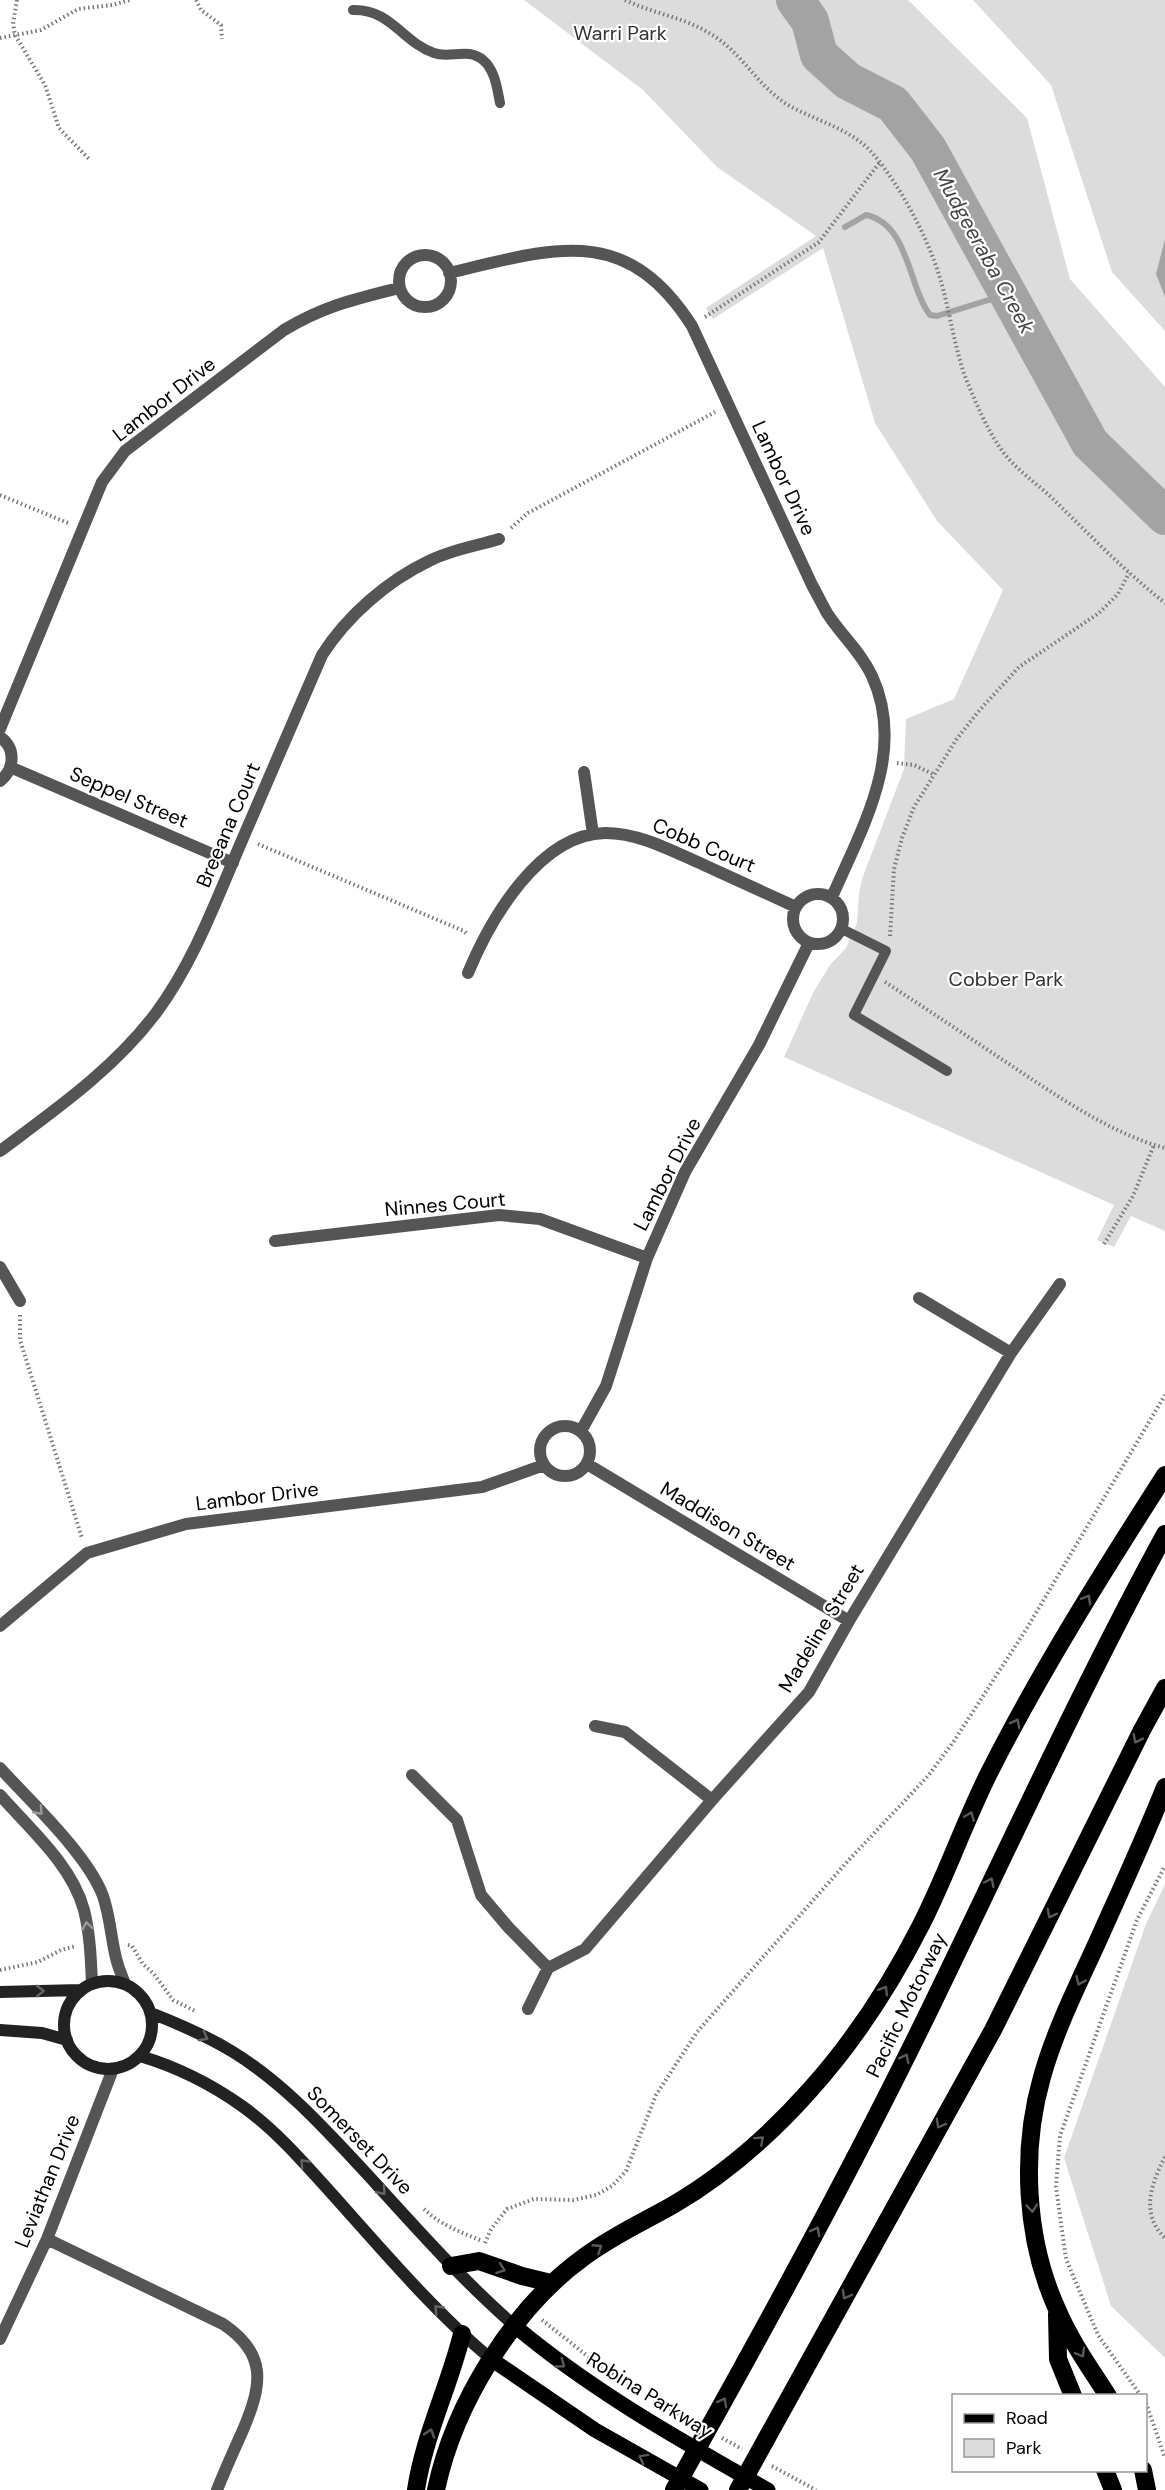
<svg xmlns="http://www.w3.org/2000/svg" width="1165" height="2490" font-family="'DM Sans',sans-serif">
<style>
.green{fill:#dcdcdc}
.water{fill:#a3a3a3}
.lines{fill:none;stroke-linecap:round;stroke-linejoin:round}
.stream{stroke:#a3a3a3;stroke-width:6}
.river{stroke:#a3a3a3;stroke-width:38}
.path{stroke:#777;stroke-width:4;stroke-dasharray:1.5 3;stroke-linecap:butt}
.lane{stroke:#555;stroke-width:10}
.street{stroke:#555;stroke-width:12}
.secondary{stroke:#222;stroke-width:12}
.primary{stroke:#000;stroke-width:15}
.highway{stroke:#000;stroke-width:18}
.oneway{stroke:#595959}
.oneway2{stroke:#999}
.oneway3{stroke:#646464}
.labels{text-anchor:middle;stroke-width:4.5;stroke-linejoin:round;paint-order:stroke}
.park-label{font-size:20px;fill:#333;stroke:#fff}
.street-label{font-size:20px;fill:#000;stroke:#fff}
.water-label{font-size:21px;font-style:italic;fill:#444;stroke:#fff}
</style>
<rect width="100%" height="100%" fill="#fff"/>
<path class="green" d="M524,0H908L1027,118L1070,279L1165,387V1231L1131,1216L1114,1247L1097,1240L1114,1205L784,1057L813,993L830,965L846,948L857,923L859,893L862,879L904,769L906,719L954,699L1003,590L937,521L875,423L823,248L713,319L706,308L816,236L717,167L643,90Z
M973,0H1165V331L1112,272L1051,85Z
M1165,1884V2358L1111,2306L1064,2158L1146,1924Z"/>
<path class="water" d="M1165,239V297L1156,274Z"/>
<g class="lines">
<path class="stream" d="M845,227L866,215C909,224 908,286 930,315L937,316L1008,294"/>
<path class="river" d="M795,0L810,21L819,55L848,81L893,104L928,149L1090,443L1165,516"/>
<path class="path" d="M17,0L13,24L15,35L45,85L59,128L90,160
M196,0L201,10L221,25L222,39
M625,0C656,15 687,17 717,38C743,56 758,85 785,103C814,121 852,128 874,155C901,187 928,238 940,278C950,312 954,346 966,379C976,403 987,430 1003,452C1016,469 1033,481 1049,495C1087,532 1123,570 1165,603
M0,38L41,30L78,9L112,5L130,0
M705,317L819,242L880,162
M0,495L68,523
M511,528L528,513L715,412
M897,763L914,765L933,774
M258,844L464,931L468,935
M890,936L894,869L902,838L914,807L956,740L978,712L1019,667L1099,613L1118,594L1129,573
M885,982C928,1010 970,1038 1012,1066C1057,1096 1112,1134 1165,1148
M1104,1244L1133,1196L1154,1145
M20,1315V1340L82,1538
M128,1945L132,1946L143,1964L154,1974L173,2000L195,2011
M0,1970L38,1962L61,1950L76,1946
M1165,2157C1151,2184 1140,2214 1165,2238
M424,2209C440,2225 461,2232 482,2241
M485,2243L491,2229L507,2209L534,2199L573,2200L596,2195L612,2186L626,2171L656,2095L697,2032L846,1863L928,1776L954,1741L1027,1628L1165,1395
M542,2320L595,2362
M601,2366L632,2387
M1141,2396L1098,2335L1066,2259L1056,2187L1060,2136L1137,1920L1165,1866
M654,2400L692,2422
M1146,2403L1165,2458
M722,2438L742,2449
M772,2466L816,2490"/>
<path class="lane" d="M353,10C391,9 402,42 434,53C450,59 468,47 483,60C495,70 497,88 500,103
M842,929L886,951L854,1015L947,1071"/>
<path class="street" d="M399 281a26 26 0 1 1 52 0a26 26 0 1 1-52 0Z
M449,273C551,249 625,221 692,326L812,585C817,594 822,604 827,613C841,635 861,652 872,676C907,752 862,828 832,897
M0,729L102,482L125,451L284,330C324,306 355,299 399,288
M0,737C16,748 15,769 0,781
M10,767L233,863
M584,772L593,834
M793 919a25 25 0 1 1 50 0a25 25 0 1 1-50 0Z
M468,973C490,920 539,834 605,833C640,833 672,851 704,865C735,879 765,893 796,907
M0,1151C55,1110 114,1069 156,1013C195,960 217,898 243,838C269,777 296,716 322,655C347,616 387,581 429,561C450,550 476,546 499,539
M275,1241L499,1215L540,1219L647,1258
M0,1267L20,1301
M919,1298L1011,1353
M540 1451a25 25 0 1 1 50 0a25 25 0 1 1-50 0Z
M581,1431L606,1386L647,1258L685,1172L759,1045L809,943
M587,1464L849,1621
M0,1626L87,1553L186,1524L482,1487L544,1465
M595,1726L625,1732L712,1800
M0,1768C30,1801 88,1855 103,1896C110,1916 111,1938 116,1958C118,1967 122,1976 125,1984
M412,1775L457,1820L481,1895L509,1928L548,1968
M0,1795C30,1829 72,1865 84,1910C90,1934 91,1959 92,1984
M528,2009L548,1968L585,1949L712,1800L809,1692L849,1621L1011,1353L1060,1284
M47,2239L223,2324C268,2354 262,2385 243,2430C234,2450 225,2470 217,2490
M0,2339L47,2239L113,2069"/>
<path class="secondary" d="M64 2025a44 44 0 1 1 88 0a44 44 0 1 1-88 0Z
M0,1992L81,1990
M151,2013C179,2024 207,2036 233,2052C285,2084 326,2130 367,2174C415,2227 462,2280 516,2327
M0,2030L42,2033L67,2040
M140,2056C177,2067 211,2084 242,2106C277,2131 305,2164 333,2195C384,2252 433,2310 491,2359"/>
<path class="primary" d="M516,2327C594,2392 680,2440 768,2490
M491,2359L595,2430L701,2490"/>
<path class="highway" d="M451,2266L479,2261L522,2276L551,2283
M1057,2314L1058,2359L1073,2396
M1108,2396C1090,2368 1070,2340 1057,2309C1025,2239 1021,2150 1042,2077C1056,2027 1080,1981 1101,1934C1123,1885 1145,1837 1165,1787
M1105,2470L1113,2490
M1143,2470L1147,2490
M416,2490C424,2436 449,2387 462,2334
M436,2490C454,2404 513,2308 584,2257C612,2236 643,2222 673,2205C724,2175 771,2134 810,2090C854,2041 891,1984 921,1925C946,1876 964,1823 989,1773C1041,1670 1103,1572 1165,1475
M674,2490C762,2333 849,2175 928,2013C1006,1853 1080,1690 1165,1534
M738,2490L993,2030L1142,1730L1165,1688"/>
</g>
<defs><path id="oneway-chevron" d="M-2-3.5L2.5 0L-2 3.5" fill="none" stroke-width="1.6" stroke-linecap="round" stroke-linejoin="round" transform="scale(1.5)"/></defs>
<g class="oneway">
<use href="#oneway-chevron" transform="translate(1087 1599) rotate(-60)"/>
<use href="#oneway-chevron" transform="translate(1016 1723) rotate(-62)"/>
<use href="#oneway-chevron" transform="translate(1137 1739) rotate(116)"/>
<use href="#oneway-chevron" transform="translate(970 1816) rotate(-67)"/>
<use href="#oneway-chevron" transform="translate(990 1882) rotate(-65)"/>
<use href="#oneway-chevron" transform="translate(1051 1914) rotate(117)"/>
<use href="#oneway-chevron" transform="translate(1080 1981) rotate(115)"/>
<use href="#oneway-chevron" transform="translate(884 1990) rotate(-58)"/>
<use href="#oneway-chevron" transform="translate(905 2058) rotate(-63)"/>
<use href="#oneway-chevron" transform="translate(940 2124) rotate(119)"/>
<use href="#oneway-chevron" transform="translate(760 2140) rotate(-42)"/>
<use href="#oneway-chevron" transform="translate(1032 2208) rotate(85)"/>
<use href="#oneway-chevron" transform="translate(816 2231) rotate(-62)"/>
<use href="#oneway-chevron" transform="translate(598 2248) rotate(-33)"/>
<use href="#oneway-chevron" transform="translate(501 2269) rotate(20)"/>
<use href="#oneway-chevron" transform="translate(846 2295) rotate(119)"/>
<use href="#oneway-chevron" transform="translate(1081 2353) rotate(60)"/>
<use href="#oneway-chevron" transform="translate(561 2364) rotate(36)"/>
<use href="#oneway-chevron" transform="translate(723 2402) rotate(-61)"/>
<use href="#oneway-chevron" transform="translate(430 2433) rotate(-72)"/>
<use href="#oneway-chevron" transform="translate(643 2458) rotate(-151)"/>
</g>
<g class="oneway2">
<use href="#oneway-chevron" transform="translate(39 1811) rotate(48)"/>
<use href="#oneway-chevron" transform="translate(87 1926) rotate(-100)"/>
</g>
<g class="oneway3">
<use href="#oneway-chevron" transform="translate(40 1991) rotate(-1)"/>
<use href="#oneway-chevron" transform="translate(204 2037) rotate(28)"/>
<use href="#oneway-chevron" transform="translate(304 2163) rotate(-133)"/>
<use href="#oneway-chevron" transform="translate(382 2191) rotate(48)"/>
<use href="#oneway-chevron" transform="translate(438 2309) rotate(-134)"/>
</g>
<g class="labels">
<g class="park-label">
<text x="620" y="40">Warri Park</text>
<text x="1006" y="986">Cobber Park</text>
</g>
<g class="street-label">
<text transform="translate(164 399) rotate(-38)" y="7">Lambor Drive</text>
<text transform="translate(784 478) rotate(65)" y="7">Lambor Drive</text>
<text transform="translate(129 797) rotate(23)" y="7">Seppel Street</text>
<text transform="translate(228 825) rotate(-67)" y="7">Breeana Court</text>
<text transform="translate(704 845) rotate(23)" y="7">Cobb Court</text>
<text transform="translate(667 1174) rotate(-63)" y="7">Lambor Drive</text>
<text transform="translate(445 1204) rotate(-5)" y="7">Ninnes Court</text>
<text transform="translate(257 1496) rotate(-7)" y="7">Lambor Drive</text>
<text transform="translate(728 1526) rotate(31)" y="7">Maddison Street</text>
<text transform="translate(821 1628) rotate(-59)" y="7">Madeline Street</text>
<text transform="translate(906 2005) rotate(-64)" y="7">Pacific Motorway</text>
<text transform="translate(360 2140) rotate(46)" y="7">Somerset Drive</text>
<text transform="translate(47 2181) rotate(-68)" y="7">Leviathan Drive</text>
<text transform="translate(650 2395) rotate(32)" y="7">Robina Parkway</text>
</g>
<g class="water-label">
<text transform="translate(984 251) rotate(61)" y="7">Mudgeeraba Creek</text>
</g>
</g>
<rect x="952" y="2394" width="195" height="78" fill="#ffffff" stroke="#999999" stroke-width="1.5"/>
<rect x="964" y="2414" width="30" height="9" fill="#000000" stroke="#999999" stroke-width="1.5"/>
<text x="1006" y="2424" font-size="18" fill="#000000">Road</text>
<rect x="964" y="2439" width="30" height="18" fill="#dcdcdc" stroke="#999999" stroke-width="1.5"/>
<text x="1006" y="2454" font-size="18" fill="#000000">Park</text>
</svg>
